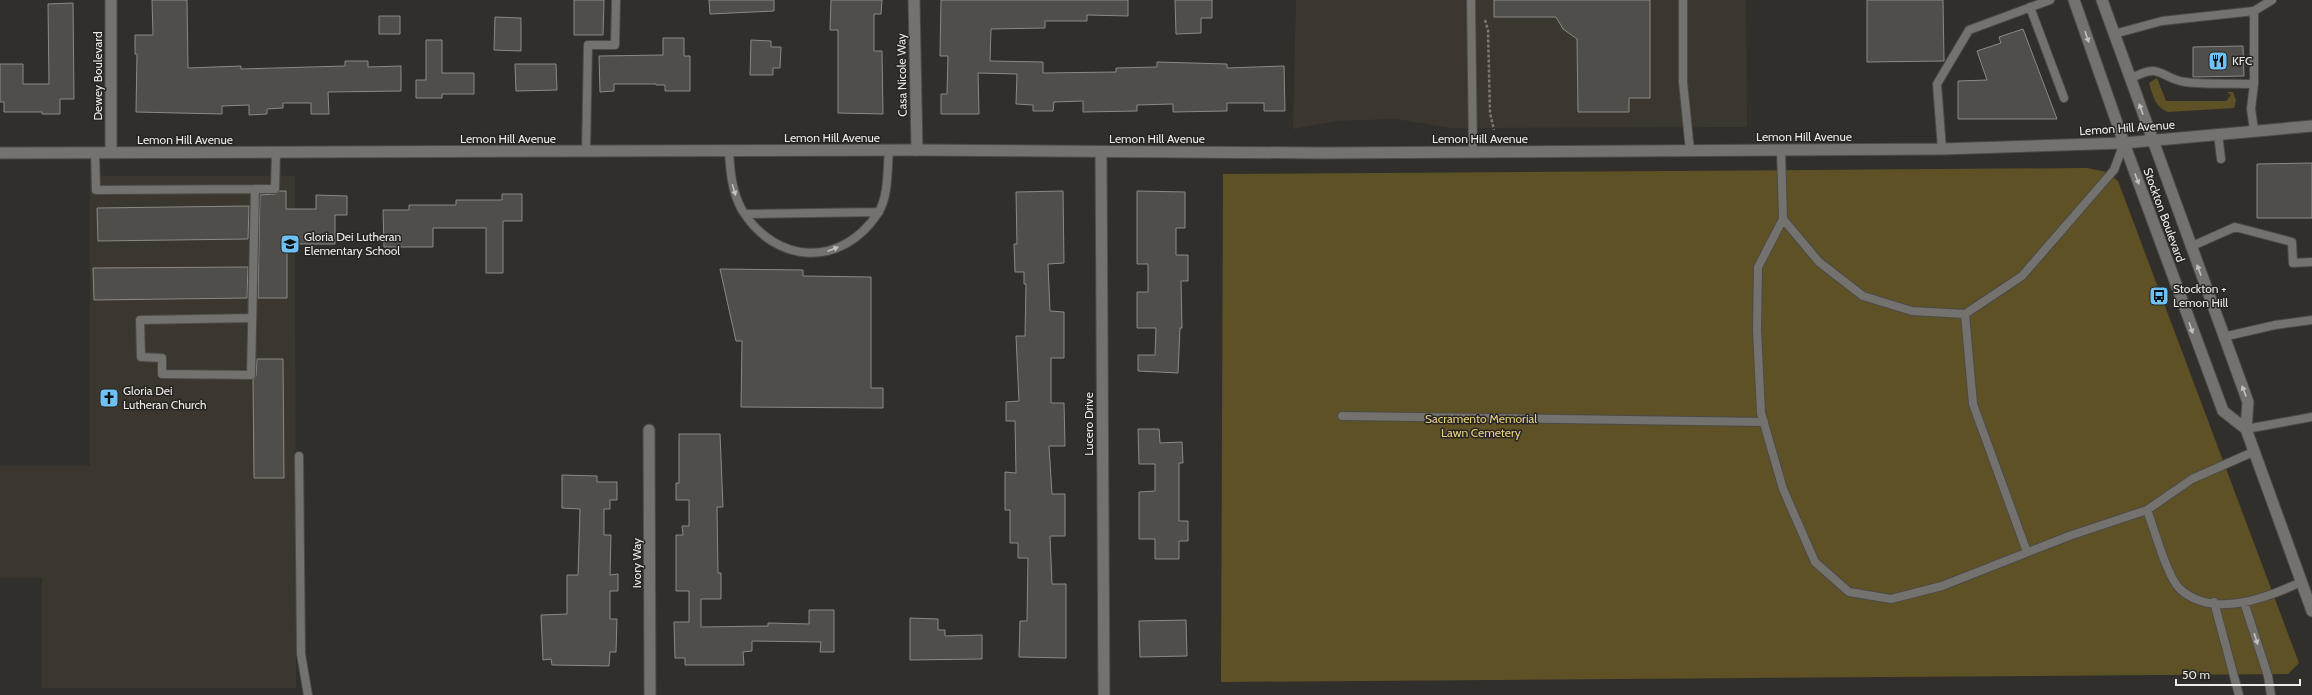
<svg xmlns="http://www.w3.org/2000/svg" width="2312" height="695" font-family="Cabin,sans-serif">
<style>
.built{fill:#3b372e}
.green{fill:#5f5126}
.building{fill:#504e4a;stroke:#8a8984}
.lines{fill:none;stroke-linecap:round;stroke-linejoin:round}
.service-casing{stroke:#4b4a47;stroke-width:10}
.minor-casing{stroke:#4b4a47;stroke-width:13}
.tertiary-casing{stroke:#4b4a47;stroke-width:13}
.secondary-casing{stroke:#4b4a47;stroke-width:13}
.path{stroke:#7b7a76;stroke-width:2.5;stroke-dasharray:3 2;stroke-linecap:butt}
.service{stroke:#74726e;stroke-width:8}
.minor{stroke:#74726e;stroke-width:11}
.tertiary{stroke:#74726e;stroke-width:11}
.secondary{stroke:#74726e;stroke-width:11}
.oneway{fill:#c2c1be}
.labels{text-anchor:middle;stroke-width:3;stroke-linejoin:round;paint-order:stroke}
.poi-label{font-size:12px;fill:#ecebe9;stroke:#262521;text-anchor:start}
.street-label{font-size:12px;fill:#ecebe9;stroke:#262521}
.park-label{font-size:12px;fill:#ecd184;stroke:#262521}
</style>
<rect width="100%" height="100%" fill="#302f2b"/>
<path class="built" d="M1296,0H1746L1747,127L1451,128L1396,119L1336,121L1293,129Z
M90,176H295L296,688H42V578H0V466H90Z"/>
<path class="green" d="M2157,78L2166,101H2226L2231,95L2227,92H2233L2236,100L2234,108L2168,112C2155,107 2153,96 2149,83Z
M2087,168L2107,172L2118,181L2299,663L2288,674L1221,682L1223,174Z"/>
<path class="building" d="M152,0H187L188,68L241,66V69L345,66V61H368V67L401,66V91L328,92L329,114H311V103H283V108L267,109V114L249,115V105L222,106V114L136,112L137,54H135V35H153Z
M574,0H604L603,35H574Z
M709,0H774V11L710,14Z
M831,0H882L881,14H874V51H882L883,114L838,113V30H830Z
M941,0H1128V16L1087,15V21H1045V28L991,29L990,61L1043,62V73L1116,72V68L1157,67V62L1227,64V68L1284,66L1285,111H1264V103H1227V111L1173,112V104L1137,105V111L1083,112V101L1054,102L1053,111H1033V105L1016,104L1017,74L978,73L979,114H941V94H947L948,56H940Z
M1175,0H1212V18H1201V33L1176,34Z
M1494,0H1650V98H1629V112H1578L1577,39L1563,29L1556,17H1494Z
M1867,0H1943L1944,61L1867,62Z
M73,3L74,99H60V114H42V112H4V102H0V64H23V84H49L48,4Z
M379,16H400V34H379Z
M495,17L521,18V51L494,50Z
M2023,29L2057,119H1958V81L1987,80L1977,51L2001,43L1999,37Z
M663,38H684V56H690V91H665V85H656V84H614V91L600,92L599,56L663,55Z
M426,40H442V73H474V94H442V98H416V80H426Z
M751,40L771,41V47H781L780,68H773V75H750Z
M2243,46L2244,76L2193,77V47Z
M515,64H556L557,90L516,91Z
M2312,163V218H2257V164Z
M280,191H286V209H316V195L347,196V215H335V244H287V298H258L260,195L275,194Z
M1063,191L1064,263L1048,264L1050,311L1064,312V358H1051V403H1064L1065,446H1049L1052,494H1065V536H1050L1052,584H1066V658L1019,657L1020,621H1027L1028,558H1018V543H1010V510H1005V472L1016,473L1015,421H1006V402L1019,401L1016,336H1025L1026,284H1024V272H1015L1014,244H1017L1016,192Z
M1137,191L1185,192V228H1176V255H1188V281H1181L1182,328H1180L1178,373L1138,371V355H1155L1156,328H1137V292H1148V264H1137Z
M502,194H522V221H503V273H486V228H433V247H384L383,210H409V205H456V200H502Z
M249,206L248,239L98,241L97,208Z
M248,267L247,298L94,300L93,268Z
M720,269L803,270V276L871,277V388H883V408L741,407L742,341H736Z
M257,359H283L284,478H254L253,380L256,376Z
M1138,429H1159L1160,443L1182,442L1183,463H1179V521H1188V541H1179V559H1155V539H1139V492L1155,491V464H1139Z
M679,434H720L723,507H717L718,573H721V599H701V627L768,626V623L809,624V610H834V652H820L821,642L752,641V651L743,652L744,665H685V658H675L674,622H689V591H676V535H683L682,526H689V500H676V483H679Z
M562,475L597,476V482H617V500H610V509H604V535H611L610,575L618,574V591H610V619H617L616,652H610L609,666L552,665L551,659L543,660L541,615L567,614V575H578L580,509L562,508Z
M910,618L938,619V630H945V636L982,635V659L910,660Z
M1186,620L1187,656L1140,657L1139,621Z"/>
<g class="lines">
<g class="service-casing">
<path id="service" d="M1471,0L1473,152
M1683,0V82L1690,151
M2030,7L2064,98
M2114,34L2162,21L2254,11L2272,0
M2130,79C2162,61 2159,78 2185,82C2207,85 2231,83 2254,84
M2254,130L2251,109L2254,84V11
M2218,133L2221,159
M1942,149L1937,84L1969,30L2050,0
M1781,150L1783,219L1758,267L1757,330L1761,413L1783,489L1815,562L1849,592L1891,599L1942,586L2069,536L2147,510L2192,479L2253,452
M729,151C730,171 732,192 742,210C776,265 842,268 878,213C889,196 887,170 889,150
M95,152L96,190L275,189L276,153
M586,152L588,45H615L616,0
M745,214L879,212
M1783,219L1819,262L1863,296L1912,311L1965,314L2022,276L2114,170L2124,143
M2190,247L2235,227L2292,242L2293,263L2312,262
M1965,314L1973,404L2027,552
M252,318L140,320L141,357L162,358V374L251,375L255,189
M2223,337L2275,325L2312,320
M1342,416L1764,422
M2246,429L2312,417
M299,456L301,654L308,695
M2147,510C2154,528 2167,577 2180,589C2213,619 2267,598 2301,582
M2214,602L2239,695
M2244,602L2268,676L2271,695"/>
</g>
<g class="minor-casing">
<path id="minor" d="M111,0V152
M914,0L917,150
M1101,152L1104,695
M649,430L650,695"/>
</g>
<g class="tertiary-casing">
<path id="tertiary" d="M0,153L917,150L1321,153L1942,149L2124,143L2312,126"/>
</g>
<g class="secondary-casing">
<path id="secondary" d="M2074,0L2124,143L2223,411L2246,429
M2102,0L2248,402L2246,429L2312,611"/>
</g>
<path class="path" d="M1485,20L1488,30L1490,113L1494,130"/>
<use href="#service" class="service"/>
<use href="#minor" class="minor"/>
<use href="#tertiary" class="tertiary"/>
<use href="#secondary" class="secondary"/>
</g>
<defs><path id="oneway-solid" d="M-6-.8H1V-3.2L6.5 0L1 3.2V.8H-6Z"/></defs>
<g class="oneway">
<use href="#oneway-solid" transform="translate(2087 37) rotate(71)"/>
<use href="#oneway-solid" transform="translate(2141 109) rotate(-110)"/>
<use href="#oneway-solid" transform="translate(2137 179) rotate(69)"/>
<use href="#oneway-solid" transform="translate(734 190) rotate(73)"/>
<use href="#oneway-solid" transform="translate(833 249) rotate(-21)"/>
<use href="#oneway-solid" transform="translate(2199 270) rotate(-110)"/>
<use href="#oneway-solid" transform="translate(2191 328) rotate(71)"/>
<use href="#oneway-solid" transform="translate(2244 391) rotate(-111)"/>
<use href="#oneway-solid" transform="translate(2256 639) rotate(72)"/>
</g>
<defs>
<g id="restaurant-square" transform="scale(1)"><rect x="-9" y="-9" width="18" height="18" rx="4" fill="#6dc2f3" stroke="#262521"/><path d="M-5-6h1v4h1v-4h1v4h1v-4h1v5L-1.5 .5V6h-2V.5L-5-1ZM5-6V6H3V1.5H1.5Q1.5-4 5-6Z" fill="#111"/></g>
<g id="school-square" transform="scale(1)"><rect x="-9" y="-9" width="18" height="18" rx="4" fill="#6dc2f3" stroke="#262521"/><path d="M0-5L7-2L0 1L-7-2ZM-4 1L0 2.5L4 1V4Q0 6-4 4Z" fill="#111"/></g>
<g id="bus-square" transform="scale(1)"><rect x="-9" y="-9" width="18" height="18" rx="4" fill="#6dc2f3" stroke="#262521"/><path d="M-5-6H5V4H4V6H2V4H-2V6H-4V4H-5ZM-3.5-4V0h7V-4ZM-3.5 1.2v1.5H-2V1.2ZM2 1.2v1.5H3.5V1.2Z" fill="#111"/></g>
<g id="church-square" transform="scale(1)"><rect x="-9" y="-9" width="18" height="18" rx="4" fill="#6dc2f3" stroke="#262521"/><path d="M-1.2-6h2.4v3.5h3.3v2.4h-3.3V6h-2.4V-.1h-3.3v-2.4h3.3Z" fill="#111"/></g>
</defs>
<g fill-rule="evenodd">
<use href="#restaurant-square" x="2218" y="61"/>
<use href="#school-square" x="290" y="244"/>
<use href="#bus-square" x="2159" y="296"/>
<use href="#church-square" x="109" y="398"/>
</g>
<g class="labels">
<g class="poi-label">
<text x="2232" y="65">KFC</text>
<text x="304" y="241">Gloria Dei Lutheran<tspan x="304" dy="14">Elementary School</tspan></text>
<text x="2173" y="293">Stockton +<tspan x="2173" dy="14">Lemon Hill</tspan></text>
<text x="123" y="395">Gloria Dei<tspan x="123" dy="14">Lutheran Church</tspan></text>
</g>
<g class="street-label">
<text transform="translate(902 75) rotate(-91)" y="4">Casa Nicole Way</text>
<text transform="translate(98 76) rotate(-90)" y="4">Dewey Boulevard</text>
<text transform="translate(2127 128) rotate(-4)" y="4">Lemon Hill Avenue</text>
<text x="1804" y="141">Lemon Hill Avenue</text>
<text x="832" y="142">Lemon Hill Avenue</text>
<text x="508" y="143">Lemon Hill Avenue</text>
<text x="1157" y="143">Lemon Hill Avenue</text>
<text x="1480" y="143">Lemon Hill Avenue</text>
<text x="185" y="144">Lemon Hill Avenue</text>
<text transform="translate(2164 215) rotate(70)" y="4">Stockton Boulevard</text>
<text transform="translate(1089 424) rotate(-90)" y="4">Lucero Drive</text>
<text transform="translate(637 563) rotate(-90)" y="4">Ivory Way</text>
</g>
<g class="park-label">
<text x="1481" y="423">Sacramento Memorial<tspan x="1481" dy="14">Lawn Cemetery</tspan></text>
</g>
</g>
<path d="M2176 679v6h124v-6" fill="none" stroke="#ecebe9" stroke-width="2"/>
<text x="2182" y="679" font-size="12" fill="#ecebe9" stroke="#262521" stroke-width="3" paint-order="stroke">50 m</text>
</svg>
